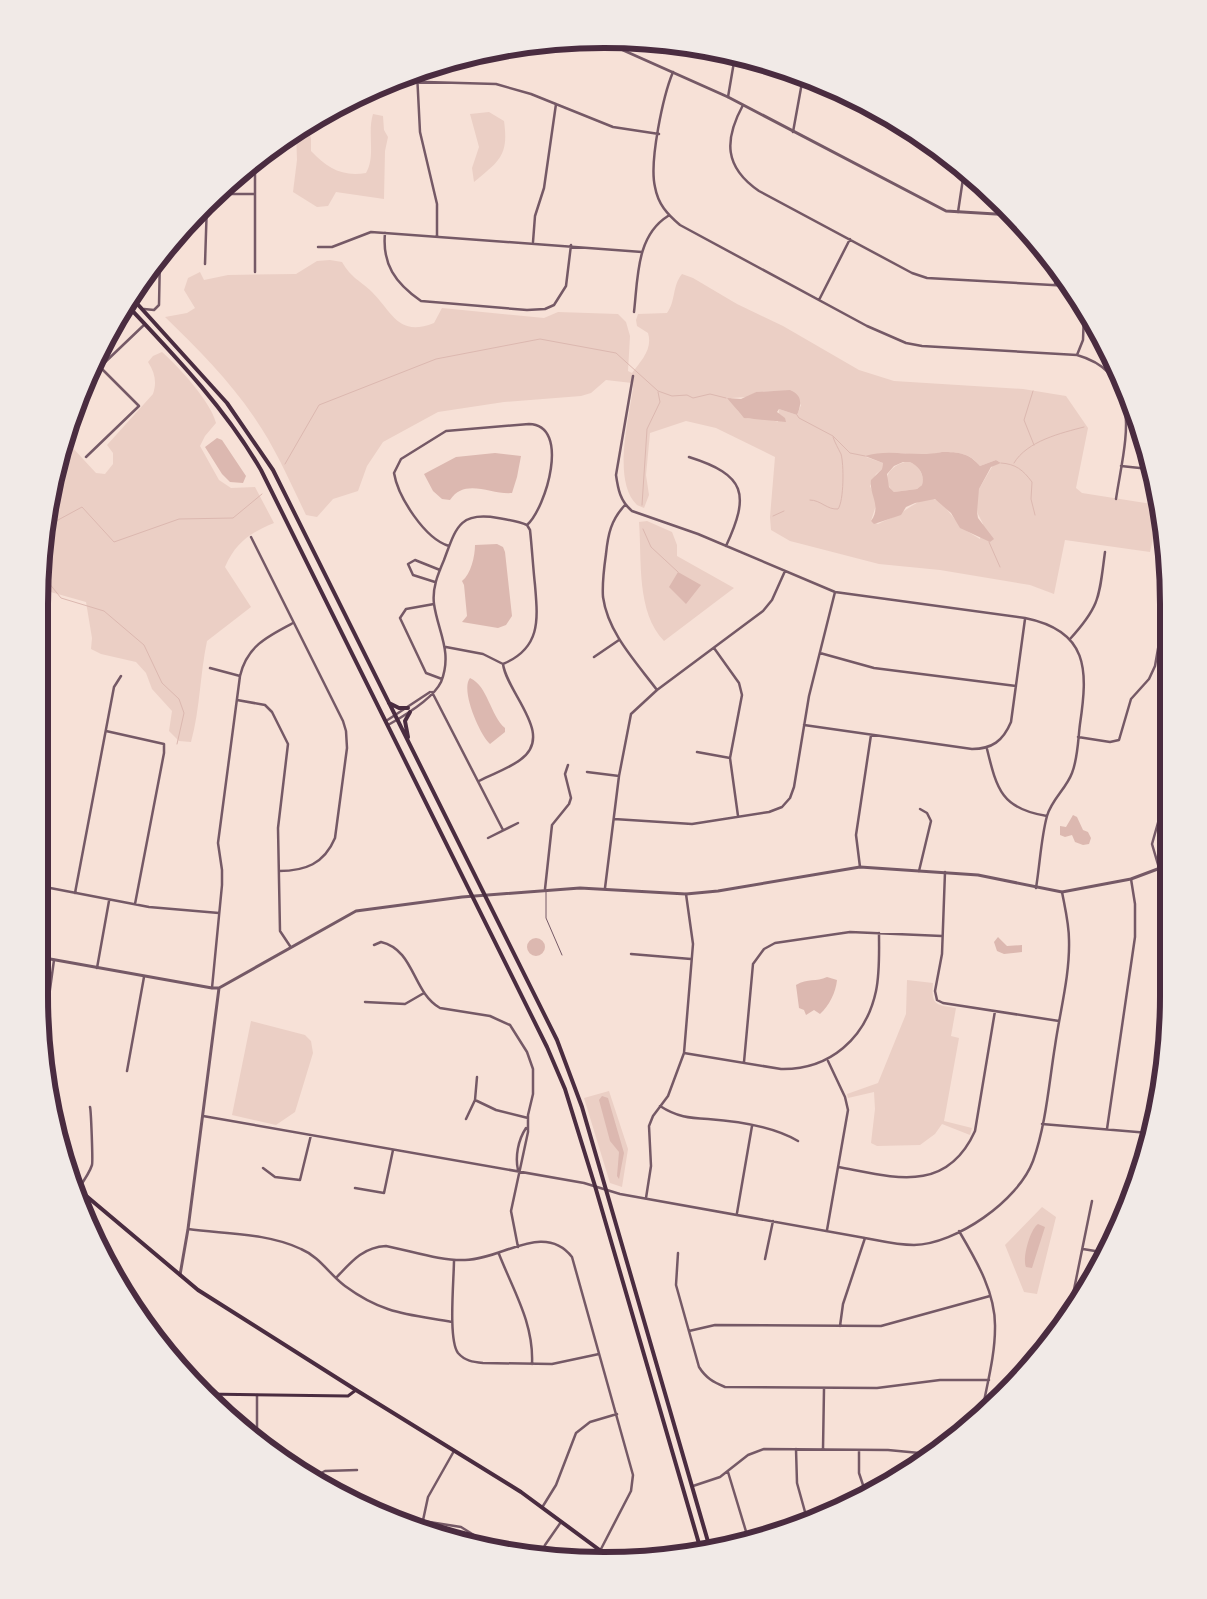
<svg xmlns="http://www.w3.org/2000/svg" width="1207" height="1599" font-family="Roboto,sans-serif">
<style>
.green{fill:#ebcfc5;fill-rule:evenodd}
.water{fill:#dcb8b0;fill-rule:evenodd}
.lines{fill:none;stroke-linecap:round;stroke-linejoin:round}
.stream{stroke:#dcb8b0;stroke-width:1}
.service{stroke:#755966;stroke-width:1}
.minor{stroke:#755966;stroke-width:2.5}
.tertiary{stroke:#755966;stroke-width:3}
.secondary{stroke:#4a2c40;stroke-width:3}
.primary{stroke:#4a2c40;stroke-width:4}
.trunk{stroke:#4a2c40;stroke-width:4}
.rim{fill:none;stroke:#4a2c40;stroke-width:6}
</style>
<rect width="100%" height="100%" fill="#f7e1d7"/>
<path class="green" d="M489,112L504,121C509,156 499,161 474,182L472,168L479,147L470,114Z
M373,114L383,116L384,130L388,137L385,151L384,199L336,192L328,206L317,207L293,192L297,160L296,131L308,124L311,139V151C327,168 342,177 366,173C376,156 367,133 373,114Z
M330,260L342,262C352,279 360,280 372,292C393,313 398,337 434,323L442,308L544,318L558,312L618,314L626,322L630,336L628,371L632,373C641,361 653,349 648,333L637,326L636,320L638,314L667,313C676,301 672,286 682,274L693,278L737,304L783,326L859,370L894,381L1023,389L1066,396L1088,428L1076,488L1082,493L1158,505L1159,511L1150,552L1065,540L1054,594L1030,585L940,570L879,564L790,541L771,530L770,517L775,457L716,428L686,421L650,433L646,475L649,495L644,508L637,505C612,481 629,419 633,388L632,383L606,380L591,393L581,396L504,402L438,412L383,442L367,466L358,491L333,499L317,517L306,515C290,482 275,447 254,417C229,380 197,348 165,317L187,313L195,308L184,290L188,278L200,272L204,280L228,275L296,274L317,261ZM782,391L801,405L797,415L779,409L778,422C753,412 746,432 731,398L747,397L756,392ZM942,452C958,452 970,453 980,466L996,460L1001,463L993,465L979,489L977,497V512L983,524L980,539L962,528L940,501C923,494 911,508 897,515C891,519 885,520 878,524L871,521L877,502L870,486L876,474L882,469L883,463L866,457L901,453L925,456Z
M162,352C179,367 211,402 216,423L205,436L200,446L219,480L231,488L255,487L274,523C250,533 236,542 225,567L251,607L207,641C200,674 200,709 191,742L179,741L169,731L172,711L152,689L146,673L136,662L101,654L91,649L92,638L86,602L40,589V567L58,457L77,406L83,412L72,435L71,446L96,473L105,474L113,464V453L107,445L153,394C157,382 155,373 148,362L153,356Z
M909,461C919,467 925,474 922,485L917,489L894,492C878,477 893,464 909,461Z
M647,521L672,532L677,545V556L734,588L664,641C636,612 642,560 639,522Z
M907,980L933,983C931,1005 935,1005 956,1008L951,1036L959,1038L944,1121L972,1128L970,1135L942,1124L935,1134L920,1145L877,1146L871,1143L875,1109L874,1092L848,1098L847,1094L878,1083L906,1014Z
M251,1021L305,1035L311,1041L313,1053L295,1112L276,1125L232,1115Z
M609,1091L628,1149L622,1187L610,1183L584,1098Z
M1042,1207L1056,1217L1037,1294L1024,1292L1005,1245Z"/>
<path class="water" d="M790,390C802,395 802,403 797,415L779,409L777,412L785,418L786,422L744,418L727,398L741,399L756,392Z
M217,438L222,440L246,476L243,483L230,482L222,474L205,447Z
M942,452C959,452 969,453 980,466L996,460L1001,463L991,467L979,489L977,512L978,518L994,539L990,542L960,528L951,513L935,499L915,503L906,507L901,515L874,524L871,521C882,506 869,495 871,480L882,469L883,463L865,456C890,448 916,458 942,452ZM903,462H910C919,467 925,474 922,485L917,489L894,492L889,487L887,474L894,466Z
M495,453L521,456L517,477L512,493C491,495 465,477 450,500L442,499L433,491L424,474L456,457Z
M497,544L503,547L505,552L512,616L506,625L498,628L462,622L467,616L464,585L462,581C471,574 475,556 475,545Z
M678,572L701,585L686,604L669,587Z
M470,678C488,686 490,715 505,728V732L490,744C480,735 460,690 470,678Z
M1073,815L1077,817L1083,830L1088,832L1091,838L1089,844L1083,845L1075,842L1072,835L1065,837L1060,835V826L1066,827Z
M998,937L1007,946L1022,945V952L1004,954L997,951L994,942Z
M527 947a9 9 0 1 1 18 0a9 9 0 1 1-18 0Z
M827,977L837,980C836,992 829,1006 820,1014L814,1010L806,1015L804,1010L799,1008L796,985C808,978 816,982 827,977Z
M602,1096L608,1098L624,1153L619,1179L617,1176L619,1152L610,1141L599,1100Z
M1038,1224L1045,1227L1032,1268L1026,1267C1022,1259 1030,1229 1038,1224Z"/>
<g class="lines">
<path class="stream" d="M1033,391L1024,420L1034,445
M797,415L799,418L833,436L850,453L865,456
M1001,463C1016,464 1023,470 1032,482L1031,499L1035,515
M1014,463C1027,441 1061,433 1084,427
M285,464L319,405L436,359L540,339L616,353L658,391L672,396L687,395L693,398L710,394L726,398
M810,500C821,500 827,510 838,509C844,501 844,464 841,454C838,448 835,443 833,437
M642,505L647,429L660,402L658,392
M773,516L784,511
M47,526L82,507L114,542L179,519L233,518L262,494
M643,529L651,547L678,572
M989,542L1000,567
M40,572L61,598L104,611L144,645L162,683L179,699L184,713L177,744"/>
<path class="service" d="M546,891V918L562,955"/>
<path class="minor" d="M673,72C663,96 649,162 655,187C658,204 667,214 680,225L867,326L906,343L922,346L1077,355C1147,375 1124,445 1116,499
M417,73L420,132L437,204V236
M390,81L496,84L531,94L613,127L659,134
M728,97L735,56
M743,105C724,140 724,167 759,191L912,273L927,278L1070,286
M793,132L803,77
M925,146L935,149
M217,194H255
M958,212L964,172
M385,233C382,264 395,283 421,301L527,310L545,309L554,305L566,286L571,245
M533,242L535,216L544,188L556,104
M318,247H332L371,232L642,252
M205,264L207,202
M255,272V162
M1055,285L1056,269
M819,300L850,239
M144,309L154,310L159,305L160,255
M634,312C638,278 636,236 668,216
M1077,355L1083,340L1084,313
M100,367L145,324
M633,376L616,475C618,489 620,501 632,511L698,534L835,592L1025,618C1089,631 1088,670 1080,724C1078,739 1078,758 1072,773C1066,789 1052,799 1047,816C1041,838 1040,864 1036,888
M86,457L139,406L94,361
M689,457C746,475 750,494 726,546
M1121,466L1149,469
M625,505C611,520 608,534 606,554C604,568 602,583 603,597C608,633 636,662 657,690
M251,537L343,721L346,731L347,748L335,838C324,864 305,871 279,871
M449,546C425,539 398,497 394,473L401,459L446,431L529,424C571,425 546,508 527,525
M435,582L413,575L408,564L415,560L440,570
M434,604L406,609L400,618L426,673L442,679
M1070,639C1101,605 1099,596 1105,552
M40,643L42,630
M714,648L739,683L742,695L730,758L738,816
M820,653L874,668L1016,686
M594,657L619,640
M210,668L240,676
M432,692L503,830
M237,700L265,705L272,712L288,744L278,828L280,931L290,946
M386,721L430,692
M388,725C404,716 433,699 441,682C453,652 438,632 434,604C432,588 438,574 444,560C456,528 459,511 498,518C508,520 518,521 527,525L530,530C532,548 533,567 535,585C538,620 541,648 503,664L483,654L446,647
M804,725L972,749C992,749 1003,741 1011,722L1025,619
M106,731L164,744V753L135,904
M1078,737L1110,742L1119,740L1131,699L1149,679L1155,666L1163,620
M987,749C997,790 1002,809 1047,816
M697,752L730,758
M587,772L619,776
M479,781C492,774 508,769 520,760C556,735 507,694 503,664
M614,819L692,824L769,812L782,807L790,798L794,787L809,696L835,592
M488,838L518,823
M860,867L856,835L871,735
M1159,868L1152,844L1163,805
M919,871L931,821L927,813L920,809
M945,872L942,954L935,991L937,1000L943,1003L1059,1021
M45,887L149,907L219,913
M605,888L619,776L631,714L657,690L763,611L772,600L785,571
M545,889L552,825L569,804L571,798L565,774L568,765
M75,893L114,687L121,676
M374,945L381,942C415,950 412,992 440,1008L490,1016L510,1025L527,1052L533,1069V1094L528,1115V1132L511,1211L518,1247
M631,954L691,959
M97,968L109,901
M212,988L222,885V870L218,843L240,676C247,646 268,636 293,623
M365,1002L405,1004L424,993
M44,1033L54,960
M45,1042L50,1050
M684,1053L781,1069C830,1070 866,1038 876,991C880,972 879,952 879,933
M744,1062L753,964L764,949L775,943L850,932L942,936
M127,1071L144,977
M475,1100L496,1110L528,1118
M660,1106C677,1117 689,1118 708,1119C736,1121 774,1127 798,1141
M203,1116L584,1183L620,1194L865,1238C881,1241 897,1245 914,1245C956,1244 1018,1201 1033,1161C1046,1125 1049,1083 1055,1046C1060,1011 1070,975 1069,940C1069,924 1065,908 1062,892
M466,1119L475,1100L477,1077
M1042,1124L1149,1133
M1107,1129L1135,937V904L1131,879
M838,1167C893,1177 946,1195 975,1131L995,1011
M263,1168L275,1177L300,1180L311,1135
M518,1170C515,1157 518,1140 526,1128
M355,1188L384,1193L393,1150
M78,1189C83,1182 89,1174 92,1165C93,1161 91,1110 90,1107
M646,1198L651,1166L649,1126L653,1116L668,1096L684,1053L693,944L686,894
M737,1213L752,1126
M188,1229C225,1234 268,1233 301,1249C320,1257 329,1274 345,1286C383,1314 407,1314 452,1322
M827,1230L848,1110L845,1097L828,1061
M959,1231C976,1260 996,1293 995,1328C995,1356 987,1384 982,1412
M1083,1249L1101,1252
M678,1253L676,1285L699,1367C706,1378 713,1382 725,1387L877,1388L940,1380H989
M499,1254C513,1290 534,1323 532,1364
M765,1259L773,1221
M454,1260C454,1279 448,1340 458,1353C465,1361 473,1362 483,1363L552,1364L599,1354
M336,1278C351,1262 363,1247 386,1246C412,1251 440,1261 465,1260C501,1260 544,1221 572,1257L633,1475L631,1491L601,1549
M1069,1314L1092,1201
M840,1326L843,1304L865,1238
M689,1331L715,1325L881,1326L990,1296
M257,1439V1395
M796,1449L797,1483L807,1519
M823,1449L824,1389
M859,1450V1473L865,1491
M728,1472L748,1538
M311,1478L325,1471L357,1470
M693,1486L720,1477L748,1455L764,1449L888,1450L930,1454
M543,1506L556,1485L576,1433L590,1422L617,1414
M423,1521L461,1527L498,1550
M422,1525L428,1497L454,1451
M542,1553L545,1545L561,1522"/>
<path class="tertiary" d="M598,39L728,97L946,211L1012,215
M39,957L212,988H219L356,911L462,897L580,888L686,894L718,891L860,867L978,875L1062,892L1131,879L1163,867
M180,1275L188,1229L219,988"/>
<path class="secondary" d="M204,1394L348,1396L356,1390"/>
<path class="primary" d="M78,1189L198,1290L356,1390L521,1492L609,1557"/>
<path class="trunk" d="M132,298L227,403L273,470L557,1040L582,1107L709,1545
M127,305C176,357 225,408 261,470L547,1047L565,1089L595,1186L700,1547
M389,703L399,708H408
M408,737L405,721L410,712"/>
</g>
<path d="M0 0H1207V1599H0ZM604 48H604A556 556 0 0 1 1160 604V996A556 556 0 0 1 604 1552H604A556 556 0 0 1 48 996V604A556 556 0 0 1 604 48Z" fill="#f1eae7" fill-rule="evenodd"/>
<path class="rim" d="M604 48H604A556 556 0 0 1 1160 604V996A556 556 0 0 1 604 1552H604A556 556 0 0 1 48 996V604A556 556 0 0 1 604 48Z"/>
</svg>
